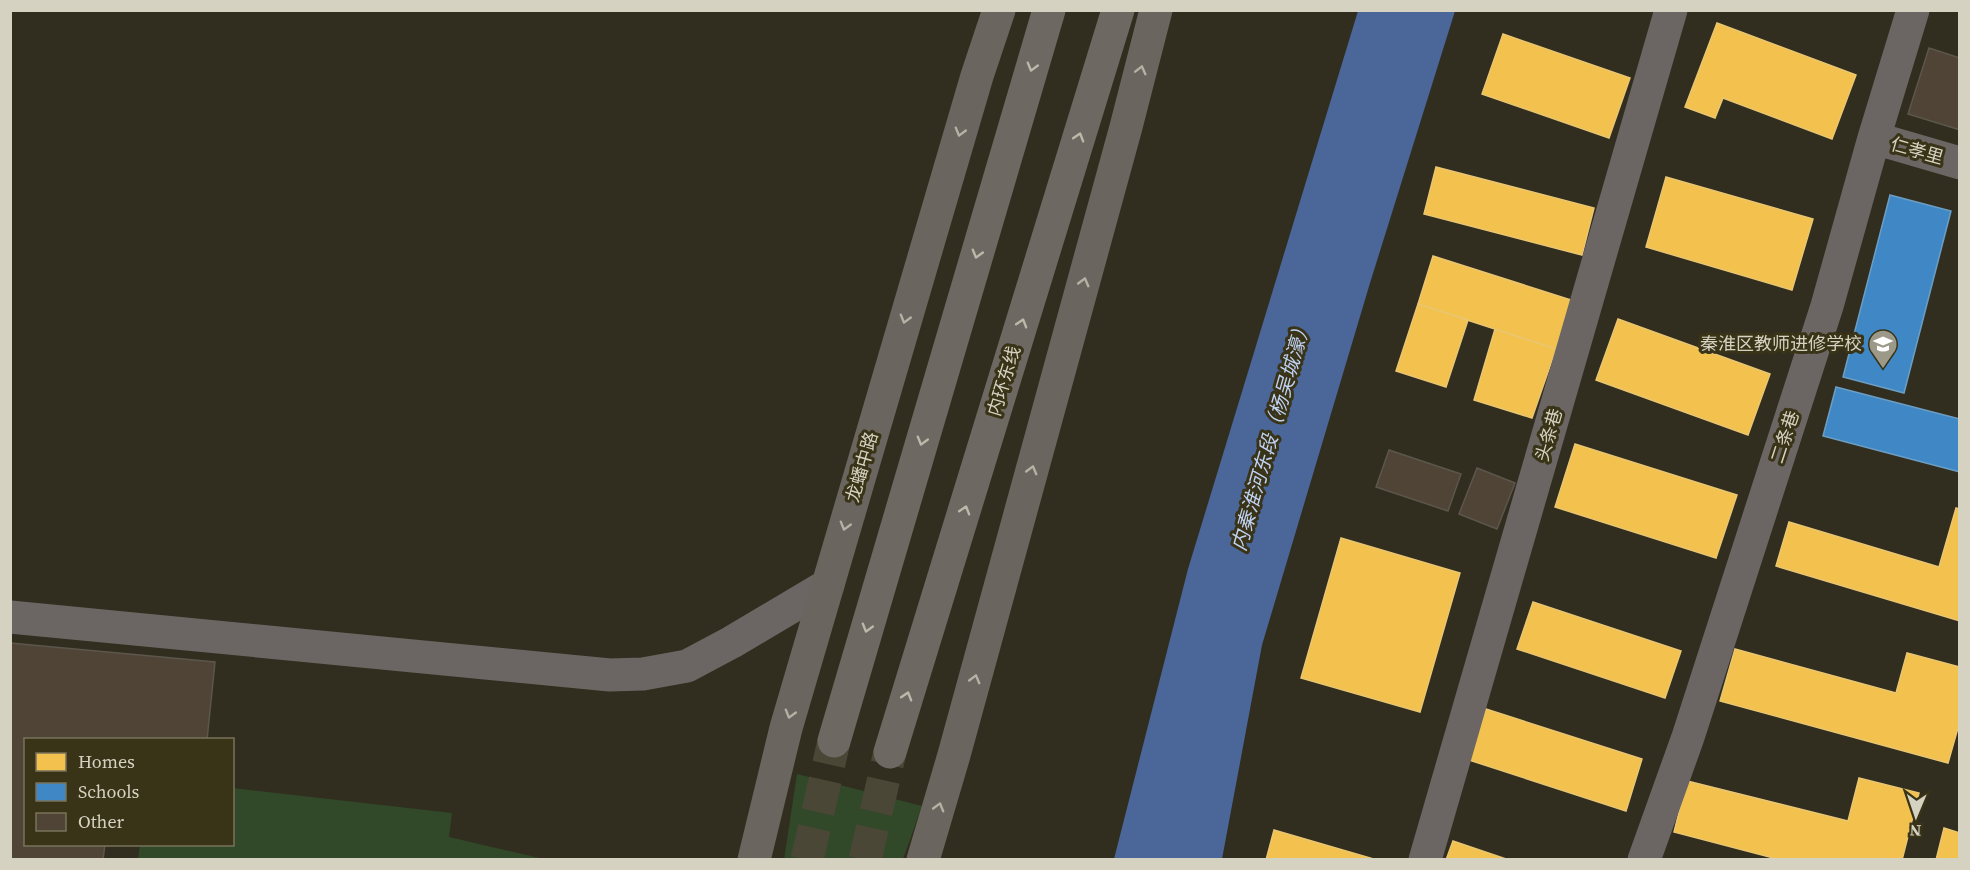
<svg xmlns="http://www.w3.org/2000/svg" width="1970" height="870" font-family="'Source Serif 4','Noto Sans SC',serif">
<style>
.green{fill:#314929}
.water{fill:#4b679a}
.homes{fill:#f2c14e;stroke:#eac671;stroke-width:1.5}
.schools{fill:#3f88c5;stroke:#6c9ec4;stroke-width:1.5}
.building{fill:#504436;stroke:#5c564c;stroke-width:1.5}
.lines{fill:none;stroke-linecap:round;stroke-linejoin:round}
.trunk-tunnel{stroke:#4a4737;stroke-width:33;stroke-dasharray:33 16;stroke-linecap:butt}
.minor{stroke:#6b6663;stroke-width:33}
.primary{stroke:#6b655f;stroke-width:33}
.trunk{stroke:#6e6862;stroke-width:33}
.oneway{stroke:#bcb8aa}
.oneway2{stroke:#b6b1a4}
.labels{text-anchor:middle;stroke-width:6;stroke-linejoin:round;paint-order:stroke}
.street-label{font-size:18px;fill:#d6d2c2;stroke:#393317}
.poi-label{font-size:18px;fill:#d6d2c2;stroke:#393317;text-anchor:end}
.water-label{font-size:20px;font-style:italic;fill:#bfd2f3;stroke:#393317}
</style>
<rect width="100%" height="100%" fill="#312e1f"/>
<path class="green" d="M797,774L922,806L903,859L784,860Z
M233,788L452,813L449,837L544,859H138L140,845L232,844Z"/>
<path class="water" d="M1358,11H1455L1370,283L1262,645L1222,859H1114L1188,569Z"/>
<path class="homes" d="M1717,23L1856,75L1832,139L1723,98L1715,118L1685,107Z
M1503,34L1630,78L1609,138L1482,94Z
M1436,167L1594,208L1582,255L1424,214Z
M1666,177L1813,219L1792,290L1646,247Z
M1433,256L1571,300L1556,349L1418,304Z
M1418,304L1468,320L1446,387L1396,371Z
M1618,319L1770,374L1748,435L1596,380Z
M1495,329L1556,349L1532,418L1474,400Z
M1575,444L1737,495L1716,558L1555,507Z
M1956,508L1960,509V621L1776,566L1789,522L1939,567Z
M1341,538L1460,573L1420,712L1301,678Z
M1533,602L1681,651L1665,698L1517,649Z
M1735,649L1896,693L1907,653L1960,667V721L1948,763L1720,701Z
M1486,709L1642,759L1626,811L1469,760Z
M1859,778L1919,793L1902,860H1781L1674,832L1687,781L1848,821Z
M1944,828L1960,833V860H1936Z
M1274,830L1377,860H1266Z
M1453,841L1509,860H1446Z"/>
<path class="schools" d="M1890,195L1951,211L1904,393L1843,377Z
M1836,387L1960,419V472L1823,436Z"/>
<path class="building" d="M1929,48L1960,58V130L1908,114Z
M1389,450L1461,474L1448,511L1376,487Z
M1477,468L1515,483L1497,529L1459,514Z
M10,643L215,662L207,740H26V844H105L103,860H10Z"/>
<g class="lines">
<path class="trunk-tunnel" d="M807,860L834,741
M865,860L890,752"/>
<path class="minor" d="M1874,138L1960,163
M10,617L610,675L643,674L687,666L732,642L828,585
M1425,860L1671,10
M1644,860L1688,737L1827,306L1874,138L1913,10"/>
<path class="primary" d="M754,860L786,728L977,76L999,10
M923,860L954,755L1126,127L1156,10"/>
<path class="trunk" d="M834,741L1049,10
M890,752L1118,10"/>
</g>
<defs><path id="oneway-chevron" d="M-2-3.5L2.5 0L-2 3.5" fill="none" stroke-width="1.6" stroke-linecap="round" stroke-linejoin="round" transform="scale(1.5)"/></defs>
<g class="oneway">
<use href="#oneway-chevron" transform="translate(1032 67) rotate(106)"/>
<use href="#oneway-chevron" transform="translate(1079 137) rotate(-73)"/>
<use href="#oneway-chevron" transform="translate(977 254) rotate(106)"/>
<use href="#oneway-chevron" transform="translate(1022 323) rotate(-73)"/>
<use href="#oneway-chevron" transform="translate(922 441) rotate(106)"/>
<use href="#oneway-chevron" transform="translate(965 510) rotate(-73)"/>
<use href="#oneway-chevron" transform="translate(867 628) rotate(106)"/>
<use href="#oneway-chevron" transform="translate(907 696) rotate(-73)"/>
</g>
<g class="oneway2">
<use href="#oneway-chevron" transform="translate(1141 70) rotate(-76)"/>
<use href="#oneway-chevron" transform="translate(960 132) rotate(106)"/>
<use href="#oneway-chevron" transform="translate(1084 282) rotate(-75)"/>
<use href="#oneway-chevron" transform="translate(905 319) rotate(106)"/>
<use href="#oneway-chevron" transform="translate(1032 470) rotate(-75)"/>
<use href="#oneway-chevron" transform="translate(845 526) rotate(106)"/>
<use href="#oneway-chevron" transform="translate(975 679) rotate(-75)"/>
<use href="#oneway-chevron" transform="translate(790 714) rotate(106)"/>
<use href="#oneway-chevron" transform="translate(939 807) rotate(-74)"/>
</g>
<defs>
<g id="school-pin" transform="scale(1.5)"><path d="M0 17L-7.5 6A9.5 9.5 0 1 1 7.5 6Z" fill="#9c9989" stroke="#393317"/><path d="M0-5L7-2L0 1L-7-2ZM-4 1L0 2.5L4 1V4Q0 6-4 4Z" fill="#fff"/></g>
</defs>
<g fill-rule="evenodd">
<use href="#school-pin" x="1883" y="344"/>
</g>
<g class="labels">
<g class="street-label">
<text transform="translate(1917 151) rotate(16)" y="6">仁孝里</text>
<text transform="translate(1004 381) rotate(-73)" y="6">内环东线</text>
<text transform="translate(1549 435) rotate(-74)" y="6">头条巷</text>
<text transform="translate(1785 437) rotate(-72)" y="6">二条巷</text>
<text transform="translate(862 467) rotate(-74)" y="6">龙蟠中路</text>
</g>
<g class="poi-label">
<text x="1862" y="350">秦淮区教师进修学校</text>
</g>
<g class="water-label">
<text transform="translate(1271 435) rotate(-74)" y="7">内秦淮河东段（杨吴城濠）</text>
</g>
</g>
<rect width="1970" height="870" fill="none" stroke="#d6d2c2" stroke-width="24"/>
<rect x="24" y="738" width="210" height="108" fill="#393317" stroke="#78735b" stroke-width="1.5"/>
<rect x="36" y="753" width="30" height="18" fill="#f2c14e" stroke="#78735b" stroke-width="1.5"/>
<text x="78" y="768" font-size="18" fill="#d6d2c2">Homes</text>
<rect x="36" y="783" width="30" height="18" fill="#3f88c5" stroke="#78735b" stroke-width="1.5"/>
<text x="78" y="798" font-size="18" fill="#d6d2c2">Schools</text>
<rect x="36" y="813" width="30" height="18" fill="#504436" stroke="#78735b" stroke-width="1.5"/>
<text x="78" y="828" font-size="18" fill="#d6d2c2">Other</text>
<g transform="translate(1916 816) rotate(182)" stroke="#393317" stroke-width="4.5" paint-order="stroke">
<path d="M0-4.5L10 22L0 15L-10 22Z" fill="#d6d2c2"/>
<text y="-9" font-size="16" font-weight="bold" text-anchor="middle" fill="#d6d2c2">N</text>
</g>
</svg>
